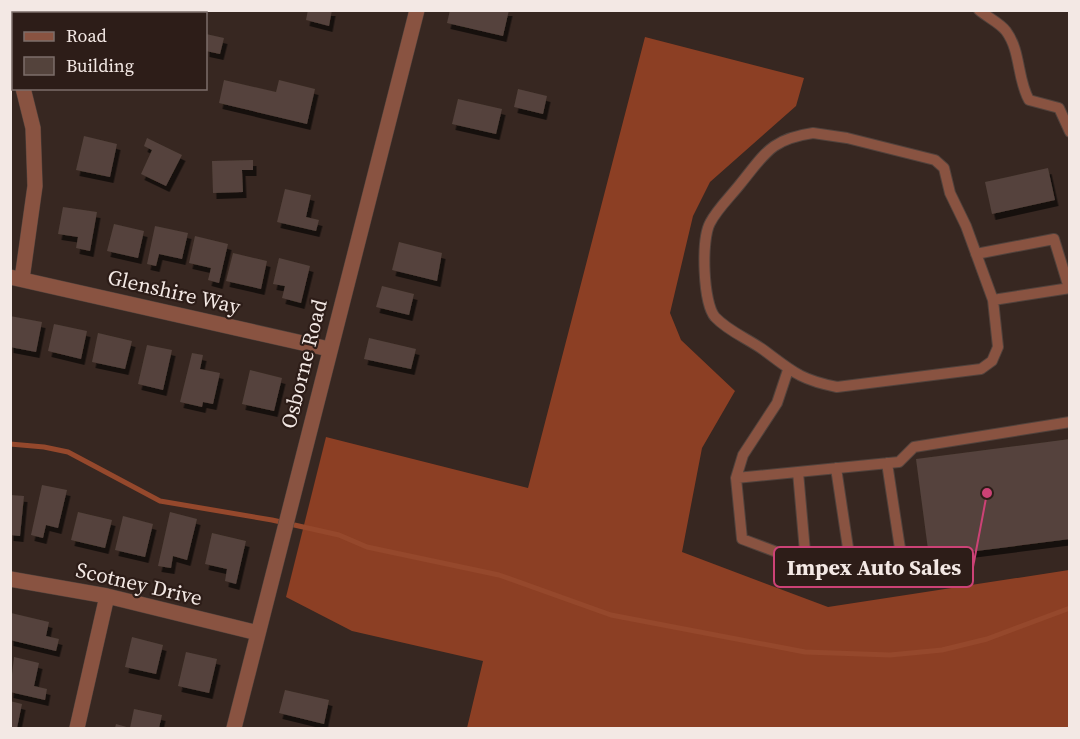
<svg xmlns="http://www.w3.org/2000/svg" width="1080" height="739" font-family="'Source Serif 4',serif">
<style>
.forest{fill:#8c3f24}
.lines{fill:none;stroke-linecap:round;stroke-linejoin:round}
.stream{stroke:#95482c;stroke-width:5}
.building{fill:#54433c;filter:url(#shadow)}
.service-casing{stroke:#51423c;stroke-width:12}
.minor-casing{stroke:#51423c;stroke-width:16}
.service{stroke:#895341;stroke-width:10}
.minor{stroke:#895341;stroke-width:15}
.labels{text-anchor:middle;stroke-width:4.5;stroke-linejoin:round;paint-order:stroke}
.street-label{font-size:21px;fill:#f3e8e4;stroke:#2d1d18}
.leader{fill:none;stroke:#cc4276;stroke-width:2}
.callout-dot{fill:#cc4276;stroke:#2d1d18;stroke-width:2}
.callout{fill:#2d1d18;stroke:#cc4276;stroke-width:2}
.callout-label{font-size:22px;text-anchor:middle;font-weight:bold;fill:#f3e8e4}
</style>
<defs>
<filter id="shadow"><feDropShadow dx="3.5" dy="6" stdDeviation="0" flood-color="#0009"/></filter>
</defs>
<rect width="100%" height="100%" fill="#372721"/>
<path class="forest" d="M645,37L804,78L796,106L710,182L693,216L670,313L681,340L735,391L702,448L682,552L828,607L1069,570V728H467L483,661L352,631L286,597L326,437L528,488Z"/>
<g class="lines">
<path class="stream" d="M10,444L44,447L68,452L160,501L272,520L339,535L367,547L499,575L611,615L805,652L890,655L942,650L987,639L1070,608"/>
</g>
<path class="building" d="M44,10H64L66,14H39Z
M308,10H332L329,26L306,20Z
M450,10H509L503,36L447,23Z
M206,34L224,38L220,54L206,51Z
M224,80L276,92L279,80L315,89L307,124L219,103Z
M518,89L547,96L543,114L514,107Z
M458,99L502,109L496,134L452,124Z
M84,136L117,144L110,177L76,170Z
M147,138L182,155L166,186L141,174L152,150L144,146Z
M253,160V170H242L243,192L213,193L212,161Z
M1048,168L1055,200L992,214L985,182Z
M285,189L311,195L306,217L319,220L316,231L277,222Z
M63,207L97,212L90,251L76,248L78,237L58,234Z
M114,224L144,231L138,258L107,251Z
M155,226L188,233L182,259L159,254L156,266L147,264Z
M195,236L228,244L219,283L208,280L211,268L189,263Z
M399,242L442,253L437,281L392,270Z
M233,253L267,261L261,289L226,281Z
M279,258L310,266L301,303L282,298L285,286L273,284Z
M382,286L414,294L409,315L376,307Z
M10,316L42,322L36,352L10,347Z
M54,324L87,331L81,359L48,351Z
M98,333L132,341L125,369L92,362Z
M369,338L416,349L411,369L364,359Z
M147,345L172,350L163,390L138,384Z
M192,353L203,355L200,369L220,373L213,404L203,402L202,407L180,402Z
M250,370L282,378L274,411L242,404Z
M1070,439V539L929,557L916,459Z
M42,485L67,490L58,528L46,525L43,538L31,535Z
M10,495L24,496L20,536L10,535Z
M78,512L112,520L105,548L71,540Z
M170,512L197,519L187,560L173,556L171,568L158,566Z
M123,516L153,524L145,557L115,550Z
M212,533L246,541L236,584L225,581L227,569L205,564Z
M11,613L49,622L46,636L59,639L56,651L10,640Z
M132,637L163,645L156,674L125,667Z
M186,652L217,659L209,693L178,686Z
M14,657L39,663L34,686L47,689L45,700L10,692Z
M285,690L329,700L324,724L279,713Z
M10,701L22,704L17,728H10Z
M134,709L162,715L159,728H115L116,724L130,728Z"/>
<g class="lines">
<g class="service-casing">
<path id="service" d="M979,10C987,17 1000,23 1006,31C1021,51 1017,79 1029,100L1059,108L1070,132
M813,133L847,138L935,160L944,168L950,193L966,226L993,300L998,347L992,361L981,369L837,387C801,380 793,372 765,351C749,339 729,332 715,317C703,303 701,240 710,223C717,209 731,196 741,183C766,152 772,139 813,133Z
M976,254L1054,239L1069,288
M993,300L1070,288
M788,370L777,403L743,455L736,478L899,462L914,447L1070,422
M798,472L806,563L850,561L836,468
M736,478L742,539L806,563
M850,561L901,555L887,463"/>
</g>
<g class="minor-casing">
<path id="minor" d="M10,59L14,66
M10,277L329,349
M22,279L35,186L33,128L23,88
M10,579L107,596L258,633
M77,728L107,596
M234,728L417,10"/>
</g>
<use href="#service" class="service"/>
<use href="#minor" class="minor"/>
</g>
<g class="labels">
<g class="street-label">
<text transform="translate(174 292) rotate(13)" y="7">Glenshire Way</text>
<text transform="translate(304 364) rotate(-76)" y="7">Osborne Road</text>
<text transform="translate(139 584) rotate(13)" y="7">Scotney Drive</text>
</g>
</g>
<path class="leader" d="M987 493L973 567"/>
<circle class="callout-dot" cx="987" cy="493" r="6"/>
<rect class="callout" x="774" y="547" width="199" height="40" rx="6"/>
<g class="callout-label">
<text x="874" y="575">Impex Auto Sales</text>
</g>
<rect width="1080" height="739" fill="none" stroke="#f3e8e4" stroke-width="24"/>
<rect x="12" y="12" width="195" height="78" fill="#2d1d18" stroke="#7c6e6a" stroke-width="1.5"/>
<rect x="24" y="32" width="30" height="9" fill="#895341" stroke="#7c6e6a" stroke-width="1.5"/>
<text x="66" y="42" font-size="18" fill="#f3e8e4">Road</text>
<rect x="24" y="57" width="30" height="18" fill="#54433c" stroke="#7c6e6a" stroke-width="1.5"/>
<text x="66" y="72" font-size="18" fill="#f3e8e4">Building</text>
</svg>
